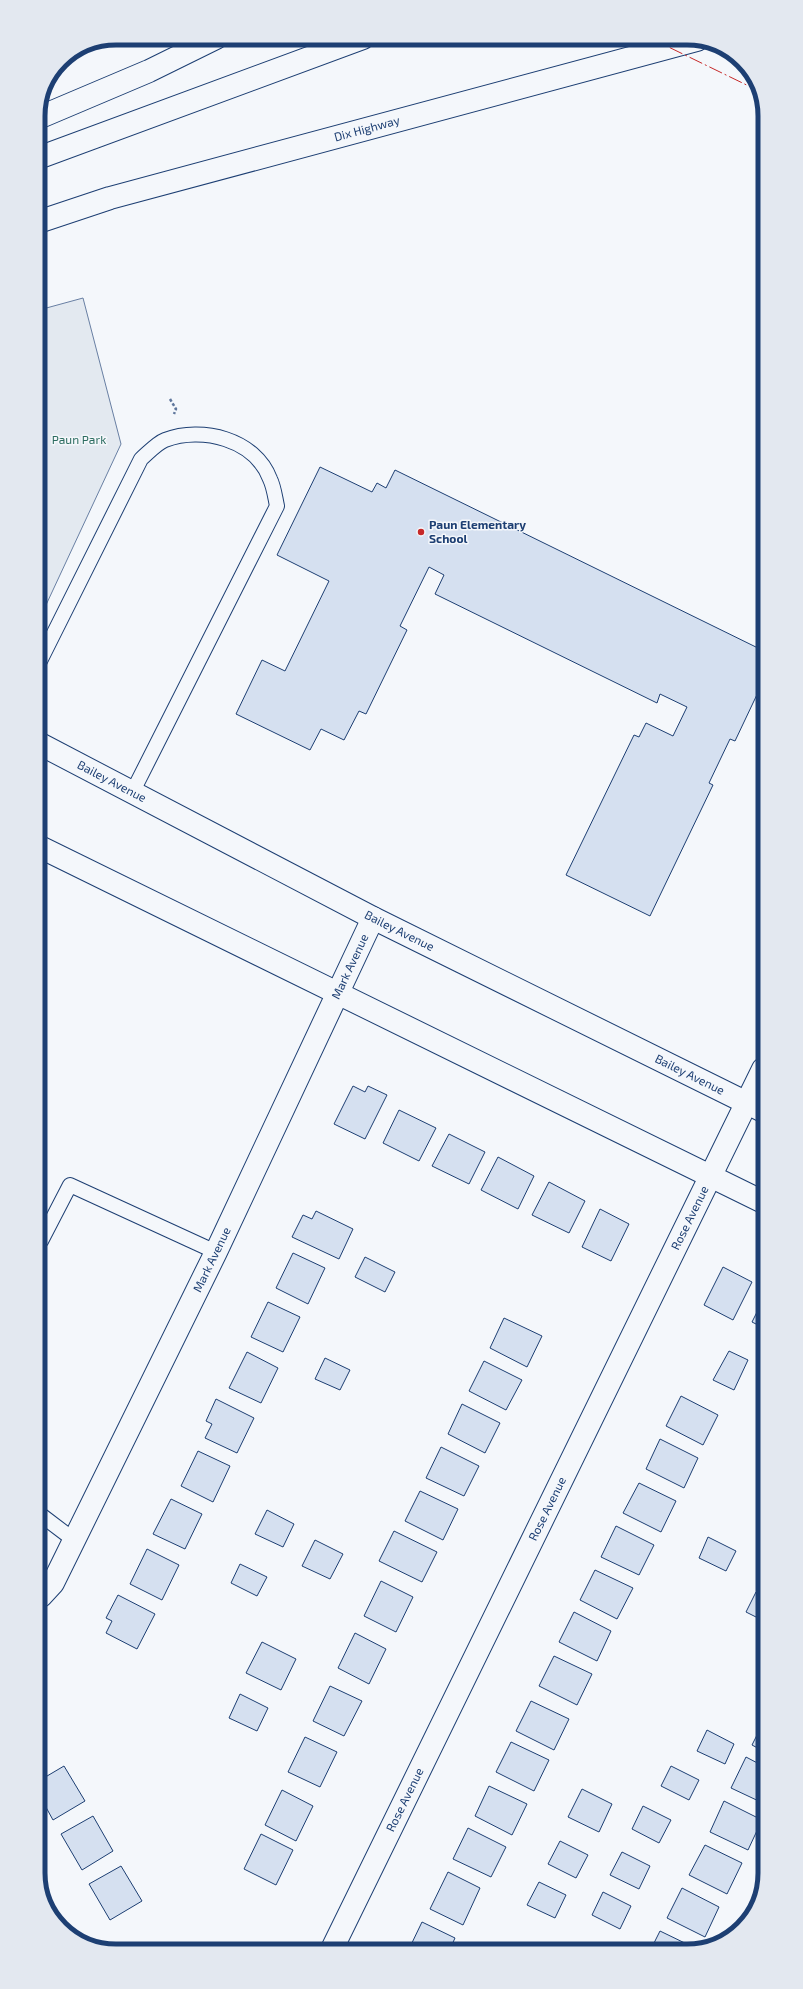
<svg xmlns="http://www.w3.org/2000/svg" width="803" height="1989" font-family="'Exo 2',sans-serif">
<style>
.green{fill:#e3e9f0;stroke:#687fa3}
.building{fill:#d5e0f0;stroke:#1d3f73}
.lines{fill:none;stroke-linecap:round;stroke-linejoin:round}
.service-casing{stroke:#1d3f73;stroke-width:16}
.minor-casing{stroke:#1d3f73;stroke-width:24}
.primary-casing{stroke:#1d3f73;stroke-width:24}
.motorway-casing{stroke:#1d3f73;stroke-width:24}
.path{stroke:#5e769c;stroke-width:2.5;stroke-dasharray:3 2;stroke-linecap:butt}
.service{stroke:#f4f7fb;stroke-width:14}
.minor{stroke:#f4f7fb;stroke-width:22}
.primary{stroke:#f4f7fb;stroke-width:22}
.motorway{stroke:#f4f7fb;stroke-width:22}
.power{stroke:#c62828;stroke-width:1;stroke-dasharray:14 3 2 3;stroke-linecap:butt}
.poi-dot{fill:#c62828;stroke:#f4f7fb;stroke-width:1.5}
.labels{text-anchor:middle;stroke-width:3;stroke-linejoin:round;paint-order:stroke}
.street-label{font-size:12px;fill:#1d3f73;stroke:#f4f7fb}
.park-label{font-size:12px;fill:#2c6c60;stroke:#f4f7fb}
.poi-label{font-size:12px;font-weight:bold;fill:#1d3f73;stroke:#f4f7fb;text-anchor:start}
.rim{fill:none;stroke:#1d3f73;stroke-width:5}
</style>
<rect width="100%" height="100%" fill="#f4f7fb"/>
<path class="green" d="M83,298L121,444L39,620V310Z"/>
<path class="building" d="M320,467L372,492L377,483L386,488L395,470L762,650V684L735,741L730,739L709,783L713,785L650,916L566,875L634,735L639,737L646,723L673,736L687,707L660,694L657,703L435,594L444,575L429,567L400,626L407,630L366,714L359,711L344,740L321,729L310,750L236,714L262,660L285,671L329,581L277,555Z
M353,1086L365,1092L368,1086L387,1095L365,1139L334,1124Z
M399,1110L436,1128L419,1161L383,1143Z
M449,1134L485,1152L469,1184L432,1166Z
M498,1157L534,1176L518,1209L481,1190Z
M549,1182L585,1201L569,1233L532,1215Z
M600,1209L629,1224L611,1261L582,1247Z
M316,1211L353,1229L339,1259L292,1237L303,1215L312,1219Z
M293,1253L325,1268L308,1304L276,1288Z
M365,1257L395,1272L385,1292L355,1277Z
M723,1267L752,1282L733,1320L704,1305Z
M764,1298V1328L752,1322Z
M268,1302L300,1317L283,1352L251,1337Z
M504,1318L542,1336L527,1367L490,1348Z
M729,1351L748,1360L734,1390L713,1380Z
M247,1352L278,1368L261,1403L229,1388Z
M325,1358L350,1370L340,1390L315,1379Z
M484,1361L522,1380L506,1410L469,1391Z
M681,1396L718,1415L703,1445L666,1426Z
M216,1399L254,1418L237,1453L205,1438L212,1424L206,1421Z
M462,1404L500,1423L485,1453L448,1434Z
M660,1439L698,1458L684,1488L646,1469Z
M441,1447L479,1466L464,1496L426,1478Z
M198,1451L230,1466L213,1502L181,1486Z
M639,1483L676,1501L661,1532L623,1513Z
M420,1491L458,1509L443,1540L405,1521Z
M171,1499L202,1514L185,1549L153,1534Z
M267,1510L294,1524L283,1547L255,1534Z
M616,1526L654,1545L639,1575L601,1557Z
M394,1531L437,1552L422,1582L379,1561Z
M708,1537L736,1551L726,1571L699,1558Z
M315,1540L343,1554L330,1579L302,1566Z
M147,1549L179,1565L162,1600L130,1584Z
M240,1564L267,1577L257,1596L231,1583Z
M595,1570L633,1588L617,1619L580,1600Z
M381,1581L413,1597L396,1632L364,1616Z
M756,1592L764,1596V1621L746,1612Z
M118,1595L155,1614L137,1649L106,1633L112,1621L106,1618Z
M574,1612L611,1631L597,1661L559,1642Z
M355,1633L386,1649L369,1684L338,1668Z
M262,1642L296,1659L281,1690L246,1673Z
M554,1656L592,1674L577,1705L539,1686Z
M330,1686L362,1701L344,1736L313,1721Z
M240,1694L268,1708L257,1731L229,1718Z
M531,1701L569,1719L554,1750L516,1731Z
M765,1719V1752L752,1745Z
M707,1730L734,1744L725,1764L697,1751Z
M305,1737L337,1752L320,1787L288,1772Z
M511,1742L549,1760L534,1791L496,1772Z
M746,1757L765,1767V1804L731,1788Z
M64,1766L85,1801L53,1820L42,1800V1779Z
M671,1766L699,1780L689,1800L661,1786Z
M489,1786L527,1804L512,1835L475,1816Z
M582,1789L612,1804L599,1832L568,1817Z
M282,1790L313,1806L296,1841L265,1825Z
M724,1801L762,1820L748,1850L710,1832Z
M643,1806L671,1820L659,1843L632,1829Z
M93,1816L113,1851L82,1870L61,1834Z
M468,1828L506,1847L491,1877L453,1859Z
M261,1834L293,1850L276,1885L244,1869Z
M560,1841L588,1855L576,1878L548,1864Z
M705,1845L742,1863L727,1894L689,1875Z
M622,1852L650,1866L639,1889L610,1875Z
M121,1866L142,1901L110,1920L89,1884Z
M448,1872L480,1888L463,1925L430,1909Z
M539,1882L566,1895L555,1918L527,1905Z
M682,1888L719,1907L705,1937L667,1918Z
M603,1892L631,1906L620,1929L592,1915Z
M422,1922L455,1938L450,1949H409Z
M660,1931L693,1947H652Z"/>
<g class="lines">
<g class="service-casing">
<path id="service" d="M39,663L141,459C148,453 157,443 165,440C202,426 255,439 270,479C274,487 275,497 277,506L132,793
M41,1241L70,1185L216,1252
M41,1515L74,1540"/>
</g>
<g class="minor-casing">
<g id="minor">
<path id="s1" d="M40,744L373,918L763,1111"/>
<path d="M40,847L763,1202"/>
<path id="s2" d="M41,1596L53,1583L216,1252L373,918"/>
<path id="s3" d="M332,1949L763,1069"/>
</g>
</g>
<g class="primary-casing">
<g id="primary">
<path d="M38,158L363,38"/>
<path id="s4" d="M38,222L110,198L697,40"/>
</g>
</g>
<g class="motorway-casing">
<path id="motorway" d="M38,118L149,71L216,38"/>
</g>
<path class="path" d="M170,399L176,409L174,414"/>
<use href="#service" class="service"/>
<use href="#minor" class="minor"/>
<use href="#primary" class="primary"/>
<use href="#motorway" class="motorway"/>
<path class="power" d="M650,38L761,92"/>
</g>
<circle class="poi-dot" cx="421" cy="532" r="4"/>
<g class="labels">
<g class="street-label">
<text dy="4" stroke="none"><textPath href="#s4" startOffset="342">Dix Highway</textPath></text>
<text dy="4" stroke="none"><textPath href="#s1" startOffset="81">Bailey Avenue</textPath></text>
<text dy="4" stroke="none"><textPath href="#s1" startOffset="405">Bailey Avenue</textPath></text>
<text dy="4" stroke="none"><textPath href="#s2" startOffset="702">Mark Avenue</textPath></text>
<text dy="4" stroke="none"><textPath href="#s1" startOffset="729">Bailey Avenue</textPath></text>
<text dy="4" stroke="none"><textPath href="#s3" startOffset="814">Rose Avenue</textPath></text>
<text dy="4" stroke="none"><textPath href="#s2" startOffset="378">Mark Avenue</textPath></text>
<text dy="4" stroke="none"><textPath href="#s3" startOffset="490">Rose Avenue</textPath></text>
<text dy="4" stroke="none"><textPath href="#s3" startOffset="166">Rose Avenue</textPath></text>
</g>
<g class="park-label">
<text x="79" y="444">Paun Park</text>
</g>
<g class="poi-label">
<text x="429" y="529">Paun Elementary<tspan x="429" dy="14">School</tspan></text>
</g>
</g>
<path d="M0 0H803V1989H0ZM116 45H687A71 71 0 0 1 758 116V1873A71 71 0 0 1 687 1944H116A71 71 0 0 1 45 1873V116A71 71 0 0 1 116 45Z" fill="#e3e8f0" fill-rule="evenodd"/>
<path class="rim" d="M116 45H687A71 71 0 0 1 758 116V1873A71 71 0 0 1 687 1944H116A71 71 0 0 1 45 1873V116A71 71 0 0 1 116 45Z"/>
</svg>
